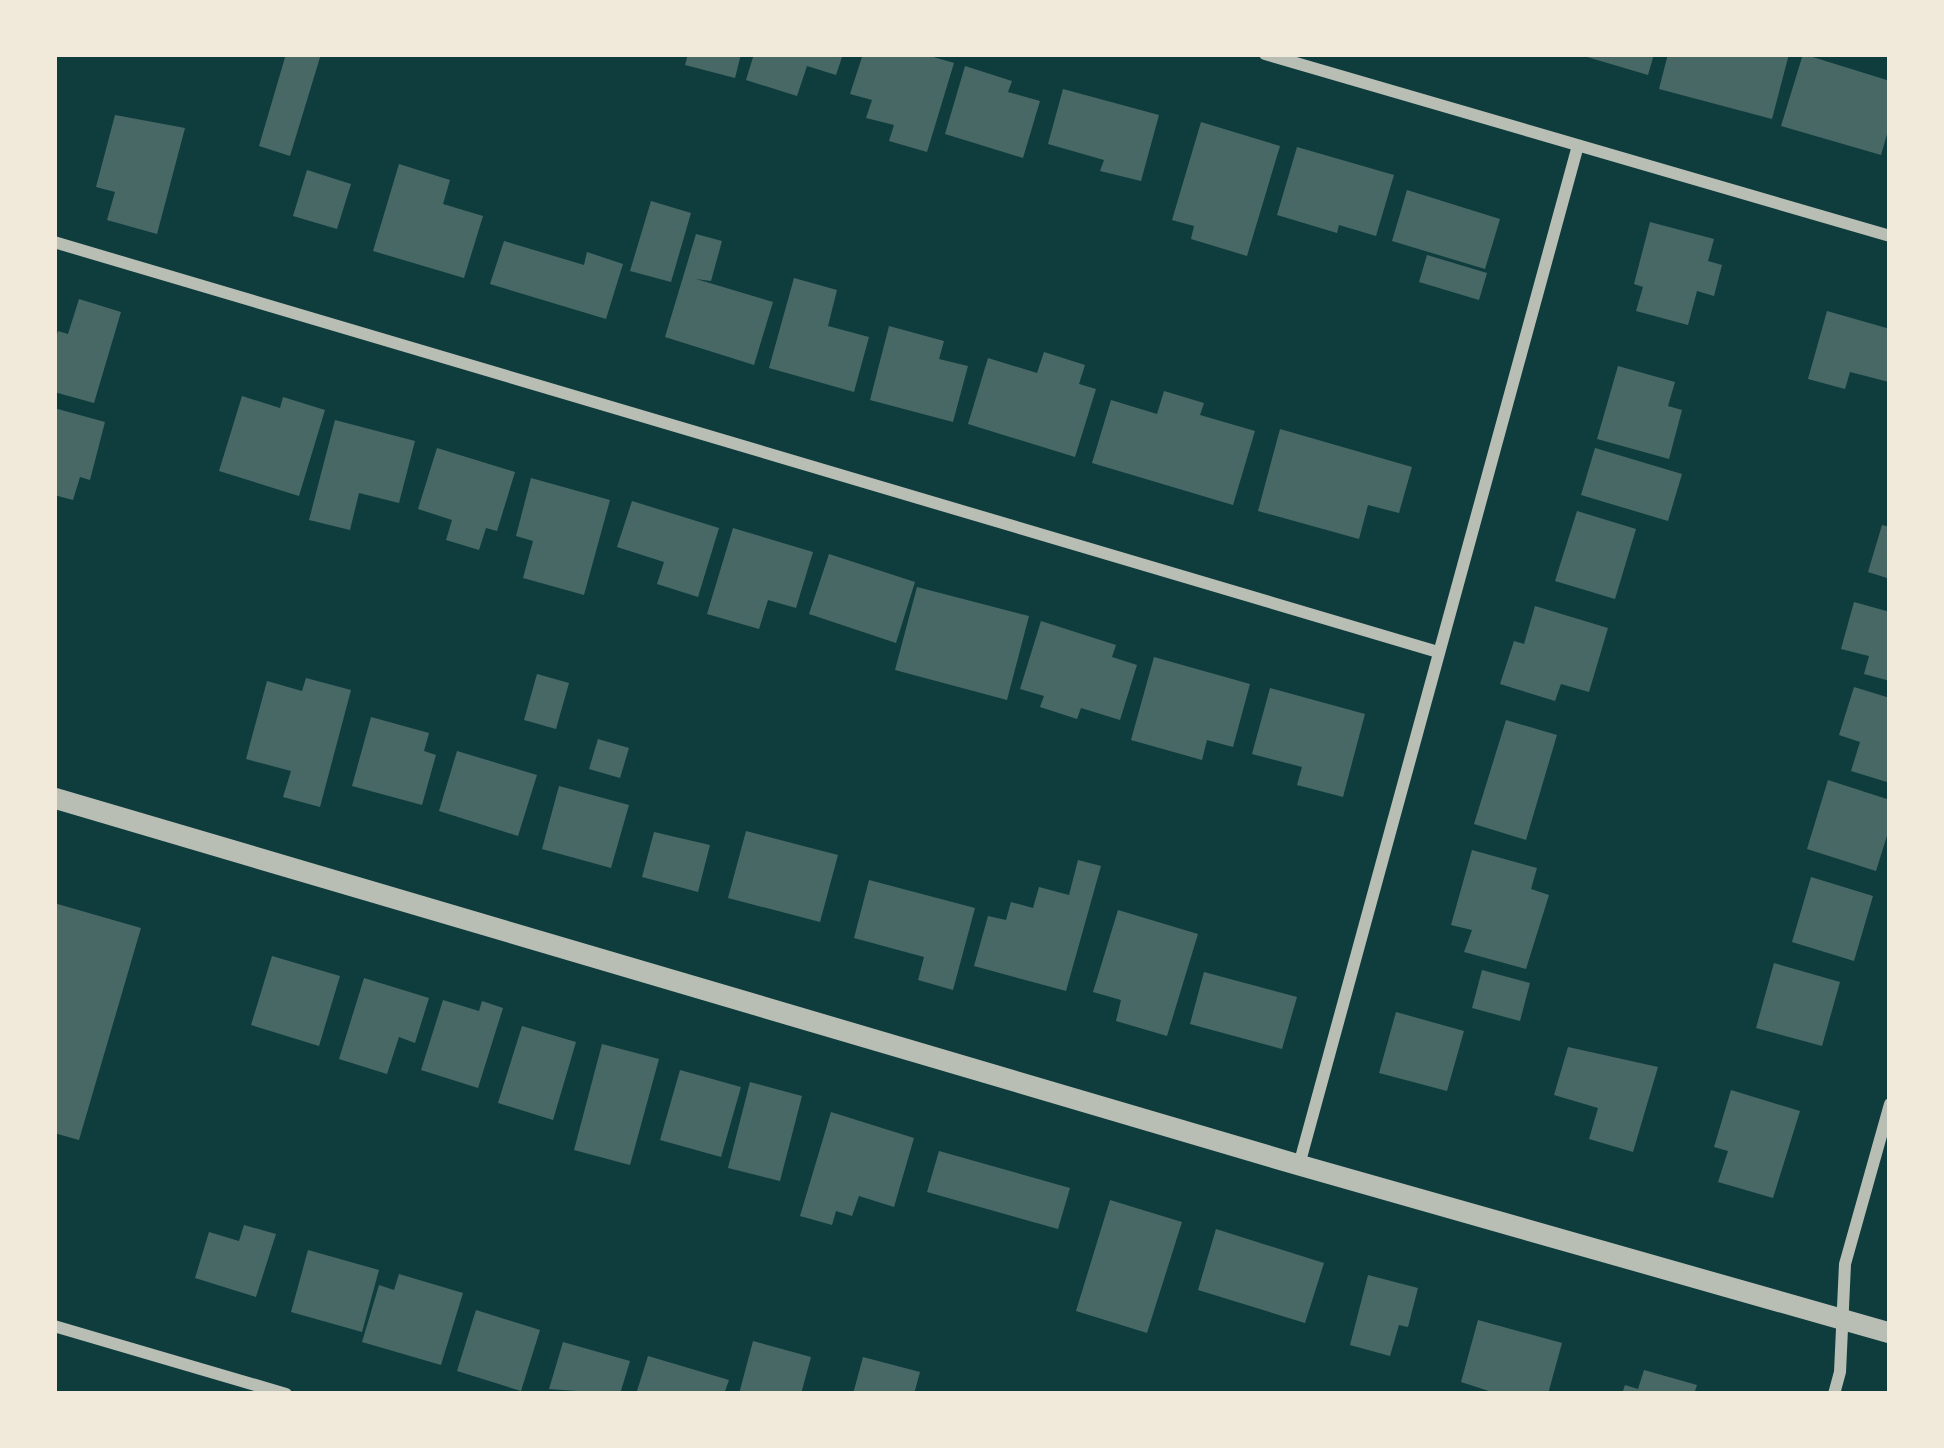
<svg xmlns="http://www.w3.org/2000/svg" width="1944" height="1448" font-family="'DejaVu Sans',sans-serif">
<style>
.building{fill:#486865}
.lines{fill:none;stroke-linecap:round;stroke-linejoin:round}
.minor{stroke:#b8beb3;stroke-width:12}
.tertiary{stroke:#b8beb3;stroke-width:21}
</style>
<rect width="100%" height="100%" fill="#0f3d3e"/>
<path class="building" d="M286,54H321L290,156L259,146Z
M688,54H741L735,78L685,65Z
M754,54H843L836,75L807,66L797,96L746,80Z
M863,54H923L954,63L927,152L889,141L894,125L866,118L872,100L850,94Z
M1577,54H1654L1648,75Z
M1668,54H1789L1772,119L1659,89Z
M1803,54L1890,81V124L1881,155L1781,126Z
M965,66L1012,81L1008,92L1040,101L1023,158L945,134Z
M1063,89L1159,115L1141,181L1100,171L1104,160L1048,144Z
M115,115L185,128L157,234L107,220L115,192L96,187Z
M1201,122L1280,146L1247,256L1191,239L1194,226L1172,220Z
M1297,147L1394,175L1376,236L1339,225L1337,233L1277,215Z
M399,164L450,180L443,204L483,216L464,278L373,251Z
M307,170L351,184L337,229L293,216Z
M1407,190L1500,219L1485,269L1392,241Z
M651,201L691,213L671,282L630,271Z
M1650,222L1714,239L1708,261L1722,265L1714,296L1697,291L1688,325L1636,311L1643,287L1634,284Z
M696,234L722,241L711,281L696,279L773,302L754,365L665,337Z
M504,241L584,265L587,252L623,264L606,319L490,284Z
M1427,255L1487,273L1479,300L1419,282Z
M794,278L837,290L828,326L869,337L854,392L769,368Z
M79,299L121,312L94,403L54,392V345L58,331L68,334Z
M1827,311L1890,329L1889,382L1850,372L1845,389L1808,379Z
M889,326L944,341L939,359L968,366L953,422L870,400Z
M1044,352L1085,365L1079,384L1096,389L1075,457L968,424L988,358L1037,373Z
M1618,366L1675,382L1668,406L1682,410L1669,459L1597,439Z
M1164,391L1204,403L1200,415L1255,431L1233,505L1092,463L1111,400L1157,414Z
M242,396L280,408L283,397L325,410L299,496L219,471Z
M54,408L105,422L90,480L80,477L73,500L54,495Z
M335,420L415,441L399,503L359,493L350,530L309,520Z
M1280,429L1412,467L1399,513L1368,505L1359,539L1258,511Z
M437,448L515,472L497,531L486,528L479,550L446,540L452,520L418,509Z
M1595,448L1682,474L1668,521L1581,495Z
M531,478L610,500L584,595L523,578L533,541L516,536Z
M632,501L719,528L698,597L657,584L664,562L617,547Z
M1577,511L1636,529L1615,599L1555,581Z
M1882,525L1890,527V579L1868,572Z
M733,528L813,552L796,608L768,600L759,629L707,614Z
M829,554L915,582L896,643L809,614Z
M917,587L1029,616L1007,700L895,670Z
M1854,602L1890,612V681L1864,674L1869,656L1841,649Z
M1535,606L1608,628L1589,692L1561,684L1555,701L1500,684L1514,641L1524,644Z
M1041,621L1116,645L1112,657L1137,665L1120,720L1081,708L1077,719L1040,707L1044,696L1020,689Z
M1154,657L1250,684L1233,747L1207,740L1202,760L1131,740Z
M537,674L569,683L556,729L524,720Z
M306,678L351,690L320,807L283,797L291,771L246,759L267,681L302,691Z
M1854,687L1890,698V783L1851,771L1860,742L1839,735Z
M1270,688L1365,714L1343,797L1297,785L1302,767L1252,754Z
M371,717L429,733L424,751L436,755L422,805L352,786Z
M1506,720L1557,735L1526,840L1474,824Z
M598,739L629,748L620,778L589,769Z
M457,751L537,775L518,836L439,811Z
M1828,780L1890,800V826L1876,871L1807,849Z
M559,786L629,805L611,868L542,849Z
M746,831L838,855L820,922L728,898Z
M654,832L710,845L698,892L642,877Z
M1472,850L1537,868L1531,889L1549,895L1526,969L1464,952L1472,930L1451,925Z
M1078,860L1101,866L1066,991L974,966L988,916L1006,920L1011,902L1033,908L1039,887L1069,895Z
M1811,877L1873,896L1854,961L1792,942Z
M869,880L975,908L953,990L918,980L924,957L854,938Z
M54,903L141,928L79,1140L54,1133Z
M1118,910L1198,934L1167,1036L1116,1021L1121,1000L1093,992Z
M272,956L340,976L319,1046L251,1025Z
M1774,963L1840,982L1822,1046L1756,1028Z
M1482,970L1530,983L1520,1021L1472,1008Z
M1204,972L1297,997L1282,1049L1190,1024Z
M364,978L429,998L415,1043L399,1037L387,1074L339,1059Z
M443,1000L479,1011L482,1001L503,1008L478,1088L421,1070Z
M1396,1012L1464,1031L1447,1091L1379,1073Z
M522,1026L576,1042L553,1120L498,1103Z
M602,1044L659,1059L630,1165L574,1150Z
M1568,1047L1658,1067L1633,1152L1589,1139L1598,1108L1554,1095Z
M680,1070L741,1087L721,1157L660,1140Z
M750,1082L802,1096L780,1181L728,1168Z
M1731,1090L1800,1111L1773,1198L1718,1182L1728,1151L1714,1147Z
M831,1112L914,1138L894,1207L859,1196L852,1216L836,1211L832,1225L800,1216Z
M939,1151L1070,1188L1058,1229L927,1192Z
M1110,1200L1182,1222L1147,1333L1076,1311Z
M244,1225L276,1234L256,1297L195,1278L209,1232L239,1241Z
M1216,1229L1324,1263L1305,1323L1198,1290Z
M308,1250L379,1270L362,1332L291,1312Z
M399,1274L463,1293L441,1365L362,1342L379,1285L394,1290Z
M1368,1275L1418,1288L1408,1327L1399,1325L1390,1356L1350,1345Z
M476,1310L540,1330L521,1391L457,1371Z
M1478,1320L1562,1343L1548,1394H1498L1461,1382Z
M753,1341L811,1357L801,1394H739Z
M563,1342L630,1361L620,1394L549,1389Z
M648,1356L729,1380L724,1394H636Z
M863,1357L920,1372L914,1394H853Z
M1644,1370L1697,1385L1694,1394H1622L1625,1385L1638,1389Z"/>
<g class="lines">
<path class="minor" d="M1265,54L1890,236
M54,242L1438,652
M1299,1165L1577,149
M54,1326L286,1394
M1834,1394L1840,1372L1845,1264L1890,1104"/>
<path class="tertiary" d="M54,798L1299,1165L1890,1333"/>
</g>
<rect width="1944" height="1448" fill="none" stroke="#f1e9da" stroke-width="114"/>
</svg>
